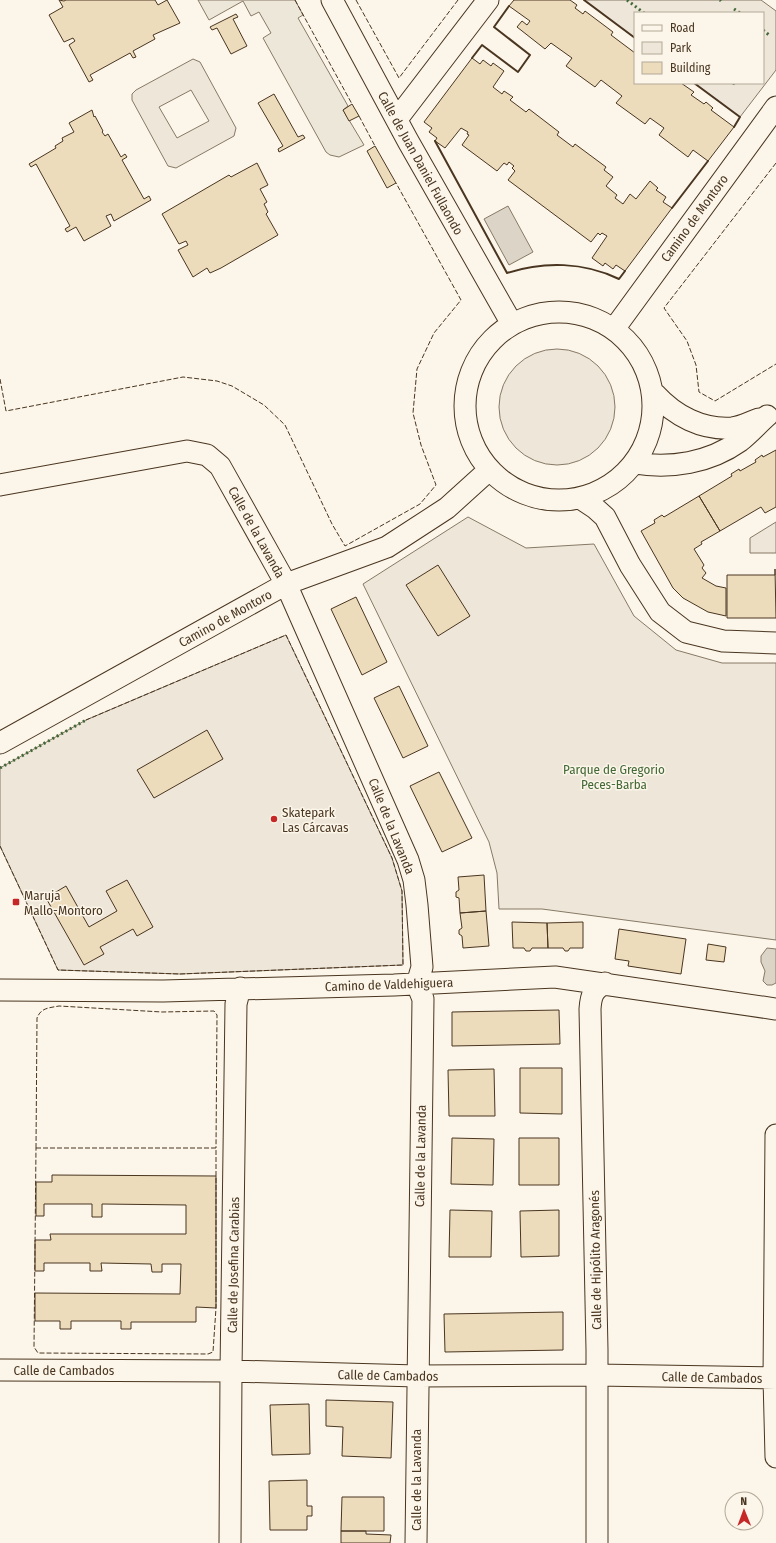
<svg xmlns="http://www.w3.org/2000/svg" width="776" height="1543" font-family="'Fira Sans Condensed',sans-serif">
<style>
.green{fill:#ede6d9;stroke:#887966;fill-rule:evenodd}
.parking{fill:#ede7d9;stroke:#887966}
.water{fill:#dcd4c6;stroke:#887966}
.building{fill:#ecdcbc;stroke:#4a3520}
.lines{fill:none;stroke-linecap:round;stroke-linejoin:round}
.minor-casing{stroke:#4a3520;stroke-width:23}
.minor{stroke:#fbf6e9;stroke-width:21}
.hedge{stroke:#436837;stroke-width:3;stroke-dasharray:2 3;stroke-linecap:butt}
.fence{stroke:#4a3520;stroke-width:1;stroke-dasharray:5 2;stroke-linecap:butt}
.wall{stroke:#4a3520;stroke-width:2}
.poi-dot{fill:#c62828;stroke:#fbf6e9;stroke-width:1.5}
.labels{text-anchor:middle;stroke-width:3;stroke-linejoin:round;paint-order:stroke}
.street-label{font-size:13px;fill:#4a3520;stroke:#fbf6e9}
.park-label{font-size:13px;fill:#436837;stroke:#fbf6e9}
.poi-label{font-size:13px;fill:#4a3520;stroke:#fbf6e9;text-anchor:start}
</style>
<rect width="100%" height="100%" fill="#fbf6e9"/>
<path class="green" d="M584,0H761L776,11V70L740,117L694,83H763V13H635V38Z
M193,59L200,62L236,128L234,136L176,168L168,166L132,100V94L136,90ZM191,90L209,121L177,138L159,107Z
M499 407a58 58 0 1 1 116 0a58 58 0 1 1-116 0Z
M468,517L526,548L594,544L634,616L676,650L722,663H776V940L542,909H499L497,873L489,842L363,584Z
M776,522V553H750V538Z
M286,635L392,858L402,891L403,965L180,974L58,970L0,846V768L86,720Z"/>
<path class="parking" d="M198,0H295L303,15L298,18L348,106L343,110L364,145L339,157L330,155L326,152L263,38L271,33L259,12L251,16L243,1L209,20Z"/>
<path class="water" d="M508,206L533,252L509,265L484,219Z
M767,948L776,949V983L772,985H767L763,981L765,971L761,962V956Z"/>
<path class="building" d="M59,0L64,1L66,0H155L158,5L167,0L180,23L153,35L155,39L133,51L136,57L133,58L130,53L90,75L93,80L89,82L69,45L75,41L73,38L64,42L49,15L63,7Z
M514,0H570L577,5L575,8L583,14L585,11L613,32L611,35L635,53V83H681L694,92L691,95L704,104L706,102L713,108L711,110L734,127L708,161L693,150L688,157L659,135L664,128L650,118L645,124L616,103L622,96L601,80L595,87L566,66L572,58L551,43L545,49L517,27L522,21L527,25L530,21L509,6Z
M236,14L238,17L233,19L247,46L231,54L217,28L212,30L210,27Z
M472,58L480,64L483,60L491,66L493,63L504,71L493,87L502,94L504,91L513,97L510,100L526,112L529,109L559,132L557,135L573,147L575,144L606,167L604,170L613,177L606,186L617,195L615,198L623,204L630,194L636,199L650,181L658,188L656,190L666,197L663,202L672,208L625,271L616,265L613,269L605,263L603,266L592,258L607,236L602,233L600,235L598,233L591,242L508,180L515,171L512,168L514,166L509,162L507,165L504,163L497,171L462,145L469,135L467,134L468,132L461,128L445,148L435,141L437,138L429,132L432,128L424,122Z
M274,94L298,137L303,135L305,138L279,152L278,149L283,146L258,103Z
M352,104L359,116L349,121L343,110Z
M92,110L94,117L95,116L103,131L102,132L105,136L108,134L121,157L125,154L127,157L122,160L144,199L149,196L151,200L114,221L111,214L106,216L111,226L84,241L76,227L67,232L65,229L70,226L36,164L31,167L29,164L56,148L55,146L63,141L62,138L74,132L69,123Z
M375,146L396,183L387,188L367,151Z
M257,163L268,185L260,189L267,202L264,204L268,212L266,214L278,235L221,268L210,273L207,268L193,277L178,250L188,245L186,241L179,244L162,214L229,175L231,177Z
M776,450V507L765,513L761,507L720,531L699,496L732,476L731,474L739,469L740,471L756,462L755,460L762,455L763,457Z
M699,496L720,531L701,542L702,544L694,549L704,565L702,568L706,573L702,578L716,586L726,588V616L708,612L683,598L673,588L641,531L655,523L654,520L662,515L664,517Z
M438,565L470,616L438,636L406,585Z
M775,569L776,618H727V575H775Z
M356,597L387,662L362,675L331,609Z
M399,686L428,746L403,758L374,698Z
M207,730L223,759L154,798L137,770Z
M439,772L472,838L442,852L410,786Z
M484,875L486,911L460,913L459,898L456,897V892L459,890L458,877Z
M127,880L153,927L137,936L133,929L100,947L104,954L84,965L46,898L66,886L89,927L117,911L106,891Z
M486,911L489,946L463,948L462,936L459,934V930L462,928L460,913Z
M512,922L547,923L548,948H532L530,951H526L524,948H513Z
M583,922V948H570L568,951H565L563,948H548L547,923Z
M619,929L686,939L681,974L628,966L629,961L615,959Z
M708,944L726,947L724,962L706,960Z
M559,1010L560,1044L452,1046V1012Z
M520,1068H562V1114L520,1113Z
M494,1069L495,1116H449L448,1070Z
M452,1138L494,1139L493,1185L451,1184Z
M519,1138H559V1185H519Z
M52,1175L216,1176V1308L196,1307V1322H131V1329H121V1321H71V1329H60V1321H35V1293L180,1294L181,1264H162V1272H152L151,1264L101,1263L102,1271H90V1263H44V1271H35V1240H51L50,1234H186V1205L102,1204V1217H92V1204H44V1216H36V1182H52Z
M450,1210L492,1211L491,1257H449Z
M559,1210V1256L521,1257L520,1211Z
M563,1312V1350L445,1352L444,1314Z
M326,1400L393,1402L391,1458L342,1456L343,1427L326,1426Z
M309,1404L310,1454L272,1455L270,1405Z
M307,1480V1506H312V1516H307V1530H270L269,1481Z
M342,1497H384V1531H341Z
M341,1531H366V1534L391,1535L390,1543H341Z"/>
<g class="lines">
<g class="minor-casing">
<path id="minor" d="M332,0L408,141L512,324
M397,119L488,0
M465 406a94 94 0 1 1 188 0a94 94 0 1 1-188 0Z
M614,329L776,107
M655,394C675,416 702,430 732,428C741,427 750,422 759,419
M634,463C671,469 709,463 740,441C749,434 758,424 767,416
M0,485L187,451L207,455L220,466L286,584L408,860L414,880L417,905L422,967L417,984L423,999L416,1543
M580,498L595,508L605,517L630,565L660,612L686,632L723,641L776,643
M0,743L286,584L387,547L447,508L489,470
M0,990L163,991L394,985L555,977L776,1009
M776,1135L774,1378L776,1457
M0,1370L231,1371L417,1376L597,1375L776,1378
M230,1543L231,1371L236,1004L240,988
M597,1543V1350L590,1009C591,995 593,990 605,983"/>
</g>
<use href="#minor" class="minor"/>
<path class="hedge" d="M627,0L644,13
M720,0L721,1
M734,9L740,13
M763,30L769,35
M733,83L735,84
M0,768L86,720"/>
<path class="fence" d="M295,0L352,104
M356,0L399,78L458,0
M359,116L375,146
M776,163L664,308L687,341L696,365L699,392L715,401L776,364
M0,379L6,411L183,377L217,381L232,386L264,405L285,425L332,524L345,546L420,504L436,485L421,445L413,413L417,369L434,333L461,300L396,183
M0,846L58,970L180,974L403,965L402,891L392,858L286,635L86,720
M36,1148H216V1308L213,1352L208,1354L38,1353L34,1347Z
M36,1148L37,1018C41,1008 48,1008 59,1006L162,1012L214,1011L217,1015L216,1148"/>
<path class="wall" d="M584,0L635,38
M472,58L482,45L518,72L530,55L494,27L509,6
M694,83L740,117L734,127
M435,141L507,273C544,261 584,262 619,279L625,271
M672,208L708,161"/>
</g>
<g class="poi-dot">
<circle cx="274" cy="819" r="4"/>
<rect x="12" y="898" width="8" height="8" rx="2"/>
</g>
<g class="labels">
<g class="street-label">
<text transform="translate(421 163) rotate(61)" y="5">Calle de Juan Daniel Fullaondo</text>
<text transform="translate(694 218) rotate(-54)" y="5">Camino de Montoro</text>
<text transform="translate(257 532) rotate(61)" y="5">Calle de la Lavanda</text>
<text transform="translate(225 618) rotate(-29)" y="5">Camino de Montoro</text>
<text transform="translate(392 826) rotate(68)" y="5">Calle de la Lavanda</text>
<text transform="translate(389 984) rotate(-2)" y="5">Camino de Valdehiguera</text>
<text transform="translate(420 1156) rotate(-89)" y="5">Calle de la Lavanda</text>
<text transform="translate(595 1260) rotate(-91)" y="5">Calle de Hipólito Aragonés</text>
<text transform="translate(233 1265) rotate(-89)" y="5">Calle de Josefina Carabias</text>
<text x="64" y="1375">Calle de Cambados</text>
<text transform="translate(388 1375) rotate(1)" y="5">Calle de Cambados</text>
<text transform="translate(712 1377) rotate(1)" y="5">Calle de Cambados</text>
<text transform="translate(416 1480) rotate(-90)" y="5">Calle de la Lavanda</text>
</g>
<g class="park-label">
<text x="614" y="774">Parque de Gregorio<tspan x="614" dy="15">Peces-Barba</tspan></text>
</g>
<g class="poi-label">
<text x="282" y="817">Skatepark<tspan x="282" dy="15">Las Cárcavas</tspan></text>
<text x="24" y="900">Maruja<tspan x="24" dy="15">Mallo-Montoro</tspan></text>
</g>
</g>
<rect x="634" y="12" width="130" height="72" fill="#fbf6e9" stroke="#b4a999"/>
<rect x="642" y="25" width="20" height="6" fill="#fbf6e9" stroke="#b4a999"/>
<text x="670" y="32" font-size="12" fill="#4a3520">Road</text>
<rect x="642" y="42" width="20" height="12" fill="#ede6d9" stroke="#b4a999"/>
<text x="670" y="52" font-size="12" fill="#4a3520">Park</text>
<rect x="642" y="62" width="20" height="12" fill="#ecdcbc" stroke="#b4a999"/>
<text x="670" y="72" font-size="12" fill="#4a3520">Building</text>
<g transform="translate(744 1511) rotate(359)"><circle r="19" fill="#fbf6e9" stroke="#b4a999"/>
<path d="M0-3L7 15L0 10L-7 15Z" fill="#c62828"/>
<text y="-6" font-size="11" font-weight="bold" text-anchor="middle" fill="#4a3520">N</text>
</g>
</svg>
